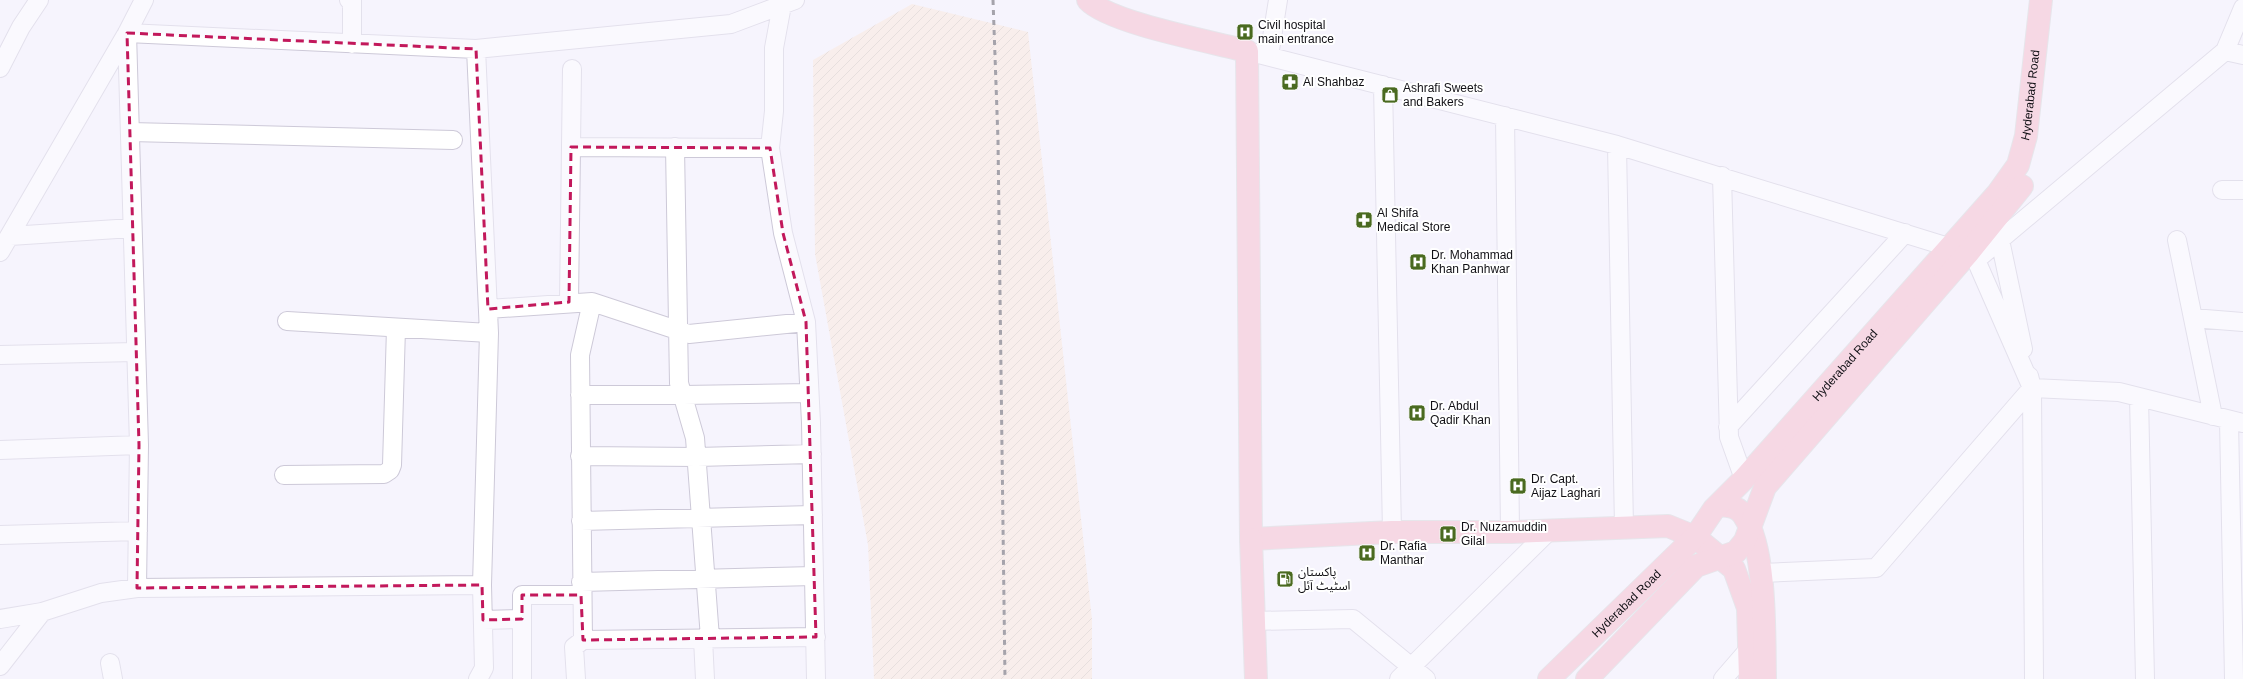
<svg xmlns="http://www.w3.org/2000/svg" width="2243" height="679" font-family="Helvetica,'Noto Sans Arabic',sans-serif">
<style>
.industrial{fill:url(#industrial-furrows)}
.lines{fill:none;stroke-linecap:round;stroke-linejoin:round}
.minor-casing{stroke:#cdc9d8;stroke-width:20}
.major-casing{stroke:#d4d4d5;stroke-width:24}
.minor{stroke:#fff;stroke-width:18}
.major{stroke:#f6b5c5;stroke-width:22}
.rail{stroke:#434248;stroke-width:3;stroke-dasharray:5 5;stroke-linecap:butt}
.marked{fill:none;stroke:#c2185b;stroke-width:3;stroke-dasharray:8 5;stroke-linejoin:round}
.labels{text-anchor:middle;stroke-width:4;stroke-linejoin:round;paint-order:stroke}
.poi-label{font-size:12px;fill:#111015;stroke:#fff;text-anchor:start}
.street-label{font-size:12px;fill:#111015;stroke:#fff}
</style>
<defs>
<pattern id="industrial-furrows" width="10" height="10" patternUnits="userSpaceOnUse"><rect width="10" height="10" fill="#fbe7d8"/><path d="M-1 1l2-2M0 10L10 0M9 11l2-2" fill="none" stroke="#d6c5b8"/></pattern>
</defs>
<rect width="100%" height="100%" fill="#f6f4fd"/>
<path class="industrial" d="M912,4L1028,32L1092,619V679H874L868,545L815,254L813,60Z"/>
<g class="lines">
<g class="minor-casing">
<path id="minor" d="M349,0L352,1V44
M782,5L774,48V111L770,148L783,233L806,322L811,423L816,679
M2243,8L2225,51L2243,55
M127,33L139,445L137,588
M127,33L476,49
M1247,51L1617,145L1968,253L1976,260L2032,388L2119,392L2243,423
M1269,56L1278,0
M0,68L21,27L39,0
M1383,85L1392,532
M1505,116L1510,532
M130,132L453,140
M1617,145L1624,528
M571,147L770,148
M675,147L679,383L695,438L710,638
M1722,176L1729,437L1744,479
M2222,190H2243
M10,236L132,228
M2000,240L2023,349
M2177,240L2213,416
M0,252L127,33L144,0
M1976,260L2225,51
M569,302L572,69
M488,309L592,302L689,334L806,322
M2193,318L2243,322
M287,321L489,333
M0,355L135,352
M2029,376L2032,388L2034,679
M580,395H683L809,393
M2139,397L2145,679
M2229,420L2234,679
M1728,427L1905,233
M0,450L139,445
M580,456L697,457L812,454
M284,475L384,474L390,470L392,465L396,328
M581,521L813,515
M0,535L138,531
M1761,573L1876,568L2032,388
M581,582L814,576
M0,619L42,612L101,593L137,588L482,585L489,333L476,49L731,24L795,0
M483,620L522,619
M1253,621L1353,619L1426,679
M703,639L705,679
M583,640L816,637
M110,663L113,679
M0,666L42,612
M478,679L484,668L482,585
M522,679V595H581
M576,679L574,647L583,640L580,355L592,302
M1399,679L1550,530
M1723,679L1749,649"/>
</g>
<g class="major-casing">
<g id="major">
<path d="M1088,0C1109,23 1213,42 1247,51L1251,539L1392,532H1510L1668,526L1695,537L1734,569L1748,608L1750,679"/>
<path d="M1720,505C1730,506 1739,507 1744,516C1767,550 1764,637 1765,679"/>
<path d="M1251,539L1256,679"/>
<path id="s1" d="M1549,679L1695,537L1714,509L1744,479L1998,193L2018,165L2026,136L2041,0"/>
<path d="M1587,679L1696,566L1736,552L1745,541L1765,487L1968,253L2022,186"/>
</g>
</g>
<use href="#minor" class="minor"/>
<use href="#major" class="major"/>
<path class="rail" d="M993,0L998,140L1005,679"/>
</g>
<path d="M0 0H2243V679H0ZM127,33L476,49L488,309L569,302L571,147L770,148L783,233L806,322L816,637L583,640L581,595H522V619L483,620L482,585L137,588L139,445Z" fill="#f6f4fd" fill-opacity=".55" fill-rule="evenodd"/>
<path class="marked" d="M127,33L476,49L488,309L569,302L571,147L770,148L783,233L806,322L816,637L583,640L581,595H522V619L483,620L482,585L137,588L139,445Z"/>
<defs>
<g id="hospital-square" transform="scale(0.9)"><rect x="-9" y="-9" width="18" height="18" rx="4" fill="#4a6a20" stroke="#fff"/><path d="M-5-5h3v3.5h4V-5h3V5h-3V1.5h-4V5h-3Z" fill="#fff"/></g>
<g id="pharmacy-square" transform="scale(0.9)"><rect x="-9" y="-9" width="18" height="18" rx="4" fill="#4a6a20" stroke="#fff"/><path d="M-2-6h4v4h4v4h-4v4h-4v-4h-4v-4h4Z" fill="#fff"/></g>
<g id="shop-square" transform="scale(0.9)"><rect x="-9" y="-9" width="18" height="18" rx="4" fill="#4a6a20" stroke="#fff"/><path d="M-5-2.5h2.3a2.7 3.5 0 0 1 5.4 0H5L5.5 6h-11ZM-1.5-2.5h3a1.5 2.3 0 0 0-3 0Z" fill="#fff"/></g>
<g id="fuel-square" transform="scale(0.9)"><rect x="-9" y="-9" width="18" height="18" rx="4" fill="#4a6a20" stroke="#fff"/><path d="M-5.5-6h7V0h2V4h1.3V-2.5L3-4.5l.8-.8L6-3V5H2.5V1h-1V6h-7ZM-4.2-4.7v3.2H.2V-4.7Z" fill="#fff"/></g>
</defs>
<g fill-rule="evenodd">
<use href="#hospital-square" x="1245" y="32"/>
<use href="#pharmacy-square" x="1290" y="82"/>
<use href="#shop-square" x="1390" y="95"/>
<use href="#pharmacy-square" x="1364" y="220"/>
<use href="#hospital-square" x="1418" y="262"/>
<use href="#hospital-square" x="1417" y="413"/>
<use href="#hospital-square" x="1518" y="486"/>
<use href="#hospital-square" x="1448" y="534"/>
<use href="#hospital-square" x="1367" y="553"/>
<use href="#fuel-square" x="1285" y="579"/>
</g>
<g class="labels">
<g class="poi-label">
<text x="1258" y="29">Civil hospital<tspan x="1258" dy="14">main entrance</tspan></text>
<text x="1303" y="86">Al Shahbaz</text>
<text x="1403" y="92">Ashrafi Sweets<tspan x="1403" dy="14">and Bakers</tspan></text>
<text x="1377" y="217">Al Shifa<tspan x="1377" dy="14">Medical Store</tspan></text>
<text x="1431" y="259">Dr. Mohammad<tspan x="1431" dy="14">Khan Panhwar</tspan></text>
<text x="1430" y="410">Dr. Abdul<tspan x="1430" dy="14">Qadir Khan</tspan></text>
<text x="1531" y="483">Dr. Capt.<tspan x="1531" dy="14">Aijaz Laghari</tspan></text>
<text x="1461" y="531">Dr. Nuzamuddin<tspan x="1461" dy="14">Gilal</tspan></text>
<text x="1380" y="550">Dr. Rafia<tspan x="1380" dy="14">Manthar</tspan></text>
<text x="1298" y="576">پاکستان<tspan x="1298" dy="14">اسٹیٹ آئل</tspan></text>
</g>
<g class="street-label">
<text dy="4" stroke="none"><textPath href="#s1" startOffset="768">Hyderabad Road</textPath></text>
<text dy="4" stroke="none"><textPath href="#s1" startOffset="432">Hyderabad Road</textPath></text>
<text dy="4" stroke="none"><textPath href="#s1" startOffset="108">Hyderabad Road</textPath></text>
</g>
</g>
</svg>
